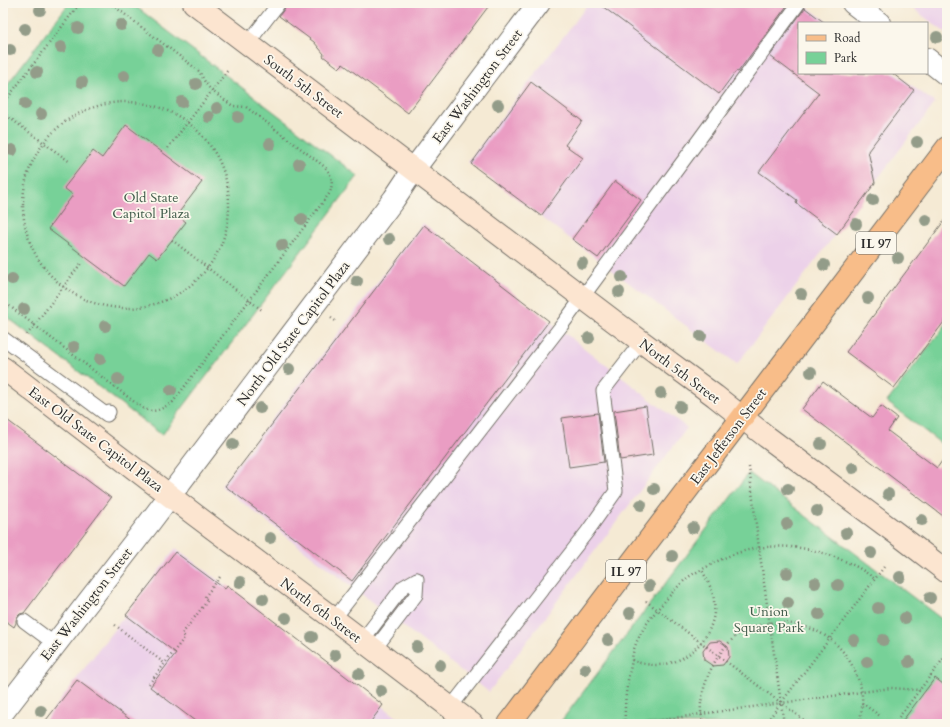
<svg xmlns="http://www.w3.org/2000/svg" width="950" height="727" font-family="Cardo,serif">
<style>
.built{fill:#ecd1e9}
.park{fill:#77d198;stroke:#517e62}
.building{fill:#ea9dc3}
.lines{fill:none;stroke-linecap:round;stroke-linejoin:round}
.service-casing{stroke:#726e66;stroke-width:15}
.minor-casing{stroke:#726e66;stroke-width:24}
.secondary-casing{stroke:#726e66;stroke-width:24}
.primary-casing{stroke:#726e66;stroke-width:24}
.path{stroke:#726e66;stroke-width:2.5;stroke-dasharray:1 3;stroke-linecap:butt}
.service{stroke:#fff;stroke-width:13}
.minor{stroke:#fff;stroke-width:22}
.secondary{stroke:#fce5d0;stroke-width:22}
.primary{stroke:#f8bd89;stroke-width:22}
.tree{fill:#939c89}
.labels{text-anchor:middle;stroke-width:3.5;stroke-linejoin:round;paint-order:stroke}
.shield{fill:#fbf7ec;stroke:#696865;stroke-width:1}
.shield-label{font-size:13px;font-weight:bold;fill:#2b2b2b}
.street-label{font-size:14px;fill:#2b2b2b;stroke:#fbf7ec}
.park-label{font-size:14px;fill:#425d4c;stroke:#fbf7ec}
</style>
<rect width="100%" height="100%" fill="#fbf7ec"/>
<filter id="ink" filterUnits="userSpaceOnUse"><feTurbulence type="fractalNoise" baseFrequency=".025" numOctaves="2"/><feDisplacementMap in="SourceGraphic" scale="8" xChannelSelector="R" yChannelSelector="G"/><feConvolveMatrix kernelMatrix="1 2 1 2 8 2 1 2 1" color-interpolation-filters="sRGB"/></filter>
<filter id="wash" filterUnits="userSpaceOnUse"><feTurbulence type="fractalNoise" baseFrequency=".012" numOctaves="4" result="noise"/><feDisplacementMap in="SourceGraphic" scale="16" xChannelSelector="R" yChannelSelector="G"/><feGaussianBlur stdDeviation="0.9" result="paint"/><feColorMatrix in="noise" values="0 0 0 0 0 0 0 0 0 0 0 0 0 0 0 0 0 1.4 0 .05"/><feComposite in="paint" operator="in"/></filter>
<g filter="url(#wash)">
<rect width="100%" height="100%" fill="#f5ead4"/>
<path class="built" d="M589,3H802L829,23H799V73H895L935,103L737,364L468,162Z
M906,3H947V34Z
M423,223L687,428L489,692L221,486Z
M176,548L406,724H42Z"/>
<path class="park" d="M69,3H131L358,176L162,435L3,314V90Z
M947,323V448L887,402Z
M749,473L947,623V724H559Z"/>
<g id="blocks">
<path class="building" d="M287,3H491L408,113L343,64L339,68L323,56L324,54L314,42L279,16L285,8Z
M598,3H789L738,72L736,71L719,94Z
M805,8L825,23H799V73H892L914,90L868,151L875,183L837,234L796,203L797,200L759,172L819,93L770,56Z
M531,82L582,121L565,145L583,158L541,216L471,164Z
M126,125L202,182L177,215L186,222L172,240L157,259L149,253L124,286L48,229L73,195L64,188L93,151L102,158Z
M615,181L641,200L598,258L572,239Z
M947,217V318L894,388L846,352Z
M424,225L549,321L352,581L296,538L295,539L225,486Z
M823,381L872,418L881,406L897,418L888,431L937,468L947,454V519L802,409Z
M646,406L653,455L620,460L614,411Z
M598,413L604,462L569,467L562,418Z
M3,417L111,498L24,613L20,614L18,616L16,620V623L14,627L3,619Z
M175,552L225,589L227,585L383,705L369,724H199L150,687L176,653L126,615Z
M720,641L728,647L729,657L723,665L713,666L704,660L703,651L710,642Z
M935,678L947,687V724H900Z
M77,680L136,724H43Z"/>
</g>
</g>
<g filter="url(#ink)">
<use href="#blocks" fill-opacity="0" stroke="#726e66" stroke-width="1"/>
<g class="lines">
<g class="service-casing">
<path id="service" d="M248,43L279,3
M3,338L107,415L109,412
M334,619L562,325L698,141L799,3
M24,621L55,644
M362,641L403,587L417,579
M374,650L416,595L417,579
M450,708L587,532L616,491L603,391L641,342"/>
</g>
<g class="minor-casing">
<path id="minor" d="M853,3L879,23
M927,59L947,75
M3,712L150,522L394,199L414,169L539,3"/>
</g>
<g class="secondary-casing">
<path id="secondary" d="M194,3L615,322L715,396L767,437L904,539L947,572
M3,368L195,515L334,619L472,724"/>
</g>
<g class="primary-casing">
<path id="primary" d="M509,724L947,148"/>
</g>
<path class="path" d="M23 205a103 103 0 1 1 206 0a103 103 0 1 1-206 0Z
M3,104L80,3
M3,113L70,162
M168,148L228,70
M172,240L263,311
M3,301L141,407C154,415 161,409 173,402L329,194C334,184 332,175 325,167L246,107L233,106L212,91L206,84L199,71L110,3
M331,318L337,322
M27,335L82,262
M3,403L7,406L3,412
M749,467L759,548L784,724
M646,601L809,724
M115,625L164,663
M632,660C639,663 648,665 656,665C688,665 718,634 714,601C713,590 707,580 702,570
M149,684L185,637L182,634L208,600L204,598L220,577
M862,703L880,716
M899,717L947,654
M625,724C624,702 627,682 632,661C632,657 633,653 634,649C640,631 652,615 665,601C672,593 678,586 686,579C693,573 702,570 710,565C758,538 809,542 857,567C863,570 869,575 875,579
M638,724L701,714L891,688L920,690
M703,724C702,717 700,710 701,703C703,688 708,673 716,660C722,650 730,640 740,633C753,625 768,622 783,623C817,625 843,642 856,674C859,681 862,689 862,697C863,706 861,715 859,724
M765,724L884,567"/>
<use href="#service" class="service"/>
<use href="#minor" class="minor"/>
<use href="#secondary" class="secondary"/>
<use href="#primary" class="primary"/>
</g>
<g class="tree">
<circle cx="40" cy="10" r="6"/>
<circle cx="121" cy="25" r="6"/>
<circle cx="78" cy="28" r="6"/>
<circle cx="25" cy="29" r="6"/>
<circle cx="937" cy="37" r="6"/>
<circle cx="61" cy="47" r="6"/>
<circle cx="10" cy="50" r="6"/>
<circle cx="158" cy="50" r="6"/>
<circle cx="37" cy="72" r="6"/>
<circle cx="124" cy="76" r="6"/>
<circle cx="82" cy="82" r="6"/>
<circle cx="196" cy="84" r="6"/>
<circle cx="182" cy="102" r="6"/>
<circle cx="25" cy="104" r="6"/>
<circle cx="498" cy="105" r="6"/>
<circle cx="217" cy="108" r="6"/>
<circle cx="41" cy="114" r="6"/>
<circle cx="209" cy="117" r="6"/>
<circle cx="238" cy="117" r="6"/>
<circle cx="917" cy="142" r="6"/>
<circle cx="270" cy="144" r="6"/>
<circle cx="12" cy="150" r="6"/>
<circle cx="299" cy="164" r="6"/>
<circle cx="873" cy="200" r="6"/>
<circle cx="302" cy="219" r="6"/>
<circle cx="926" cy="220" r="6"/>
<circle cx="856" cy="224" r="6"/>
<circle cx="389" cy="239" r="6"/>
<circle cx="282" cy="245" r="6"/>
<circle cx="898" cy="258" r="6"/>
<circle cx="582" cy="263" r="6"/>
<circle cx="824" cy="265" r="6"/>
<circle cx="622" cy="277" r="6"/>
<circle cx="12" cy="279" r="6"/>
<circle cx="357" cy="281" r="6"/>
<circle cx="619" cy="292" r="6"/>
<circle cx="801" cy="294" r="6"/>
<circle cx="868" cy="298" r="6"/>
<circle cx="24" cy="309" r="6"/>
<circle cx="105" cy="326" r="6"/>
<circle cx="701" cy="336" r="6"/>
<circle cx="589" cy="338" r="6"/>
<circle cx="74" cy="347" r="6"/>
<circle cx="100" cy="359" r="6"/>
<circle cx="289" cy="369" r="6"/>
<circle cx="811" cy="372" r="6"/>
<circle cx="118" cy="379" r="6"/>
<circle cx="171" cy="390" r="6"/>
<circle cx="661" cy="393" r="6"/>
<circle cx="680" cy="407" r="6"/>
<circle cx="260" cy="408" r="6"/>
<circle cx="233" cy="444" r="6"/>
<circle cx="821" cy="444" r="6"/>
<circle cx="853" cy="468" r="6"/>
<circle cx="654" cy="489" r="6"/>
<circle cx="788" cy="489" r="6"/>
<circle cx="888" cy="494" r="6"/>
<circle cx="641" cy="505" r="6"/>
<circle cx="817" cy="511" r="6"/>
<circle cx="922" cy="520" r="6"/>
<circle cx="787" cy="524" r="6"/>
<circle cx="693" cy="528" r="6"/>
<circle cx="846" cy="533" r="6"/>
<circle cx="270" cy="538" r="6"/>
<circle cx="871" cy="553" r="6"/>
<circle cx="672" cy="556" r="6"/>
<circle cx="787" cy="573" r="6"/>
<circle cx="900" cy="577" r="6"/>
<circle cx="240" cy="582" r="6"/>
<circle cx="815" cy="583" r="6"/>
<circle cx="838" cy="585" r="6"/>
<circle cx="649" cy="586" r="6"/>
<circle cx="930" cy="598" r="6"/>
<circle cx="263" cy="599" r="6"/>
<circle cx="788" cy="603" r="6"/>
<circle cx="878" cy="608" r="6"/>
<circle cx="630" cy="613" r="6"/>
<circle cx="819" cy="614" r="6"/>
<circle cx="286" cy="618" r="6"/>
<circle cx="905" cy="618" r="6"/>
<circle cx="312" cy="637" r="6"/>
<circle cx="608" cy="640" r="6"/>
<circle cx="854" cy="640" r="6"/>
<circle cx="883" cy="640" r="6"/>
<circle cx="417" cy="647" r="6"/>
<circle cx="335" cy="655" r="6"/>
<circle cx="867" cy="662" r="6"/>
<circle cx="909" cy="662" r="6"/>
<circle cx="440" cy="665" r="6"/>
<circle cx="585" cy="669" r="6"/>
<circle cx="359" cy="674" r="6"/>
<circle cx="381" cy="691" r="6"/>
<circle cx="41" cy="711" r="6"/>
</g>
</g>
<g class="labels">
<g class="shield">
<rect x="856" y="232" width="40" height="22" rx="3"/>
<rect x="606" y="560" width="40" height="22" rx="3"/>
</g>
<g class="shield-label">
<text x="876" y="248">IL 97</text>
<text x="626" y="576">IL 97</text>
</g>
<g class="street-label">
<text transform="translate(304 86) rotate(37)" y="5">South 5th Street</text>
<text transform="translate(477 86) rotate(-53)" y="5">East Washington Street</text>
<text transform="translate(293 333) rotate(-53)" y="5">North Old State Capitol Plaza</text>
<text transform="translate(680 371) rotate(37)" y="5">North 5th Street</text>
<text transform="translate(728 436) rotate(-53)" y="5">East Jefferson Street</text>
<text transform="translate(96 439) rotate(37)" y="5">East Old State Capitol Plaza</text>
<text transform="translate(86 604) rotate(-52)" y="5">East Washington Street</text>
<text transform="translate(321 610) rotate(37)" y="5">North 6th Street</text>
</g>
<g class="park-label">
<text x="151" y="202">Old State<tspan x="151" dy="16">Capitol Plaza</tspan></text>
<text x="769" y="616">Union<tspan x="769" dy="16">Square Park</tspan></text>
</g>
</g>
<rect width="950" height="727" fill="none" stroke="#fbf7ec" stroke-width="16"/>
<rect x="798" y="22" width="130" height="52" fill="#fbf7ec" stroke="#a8a59f"/>
<rect x="806" y="35" width="20" height="6" fill="#f8bd89" stroke="#a8a59f"/>
<text x="834" y="42" font-size="12" fill="#2b2b2b">Road</text>
<rect x="806" y="52" width="20" height="12" fill="#77d198" stroke="#a8a59f"/>
<text x="834" y="62" font-size="12" fill="#2b2b2b">Park</text>
</svg>
